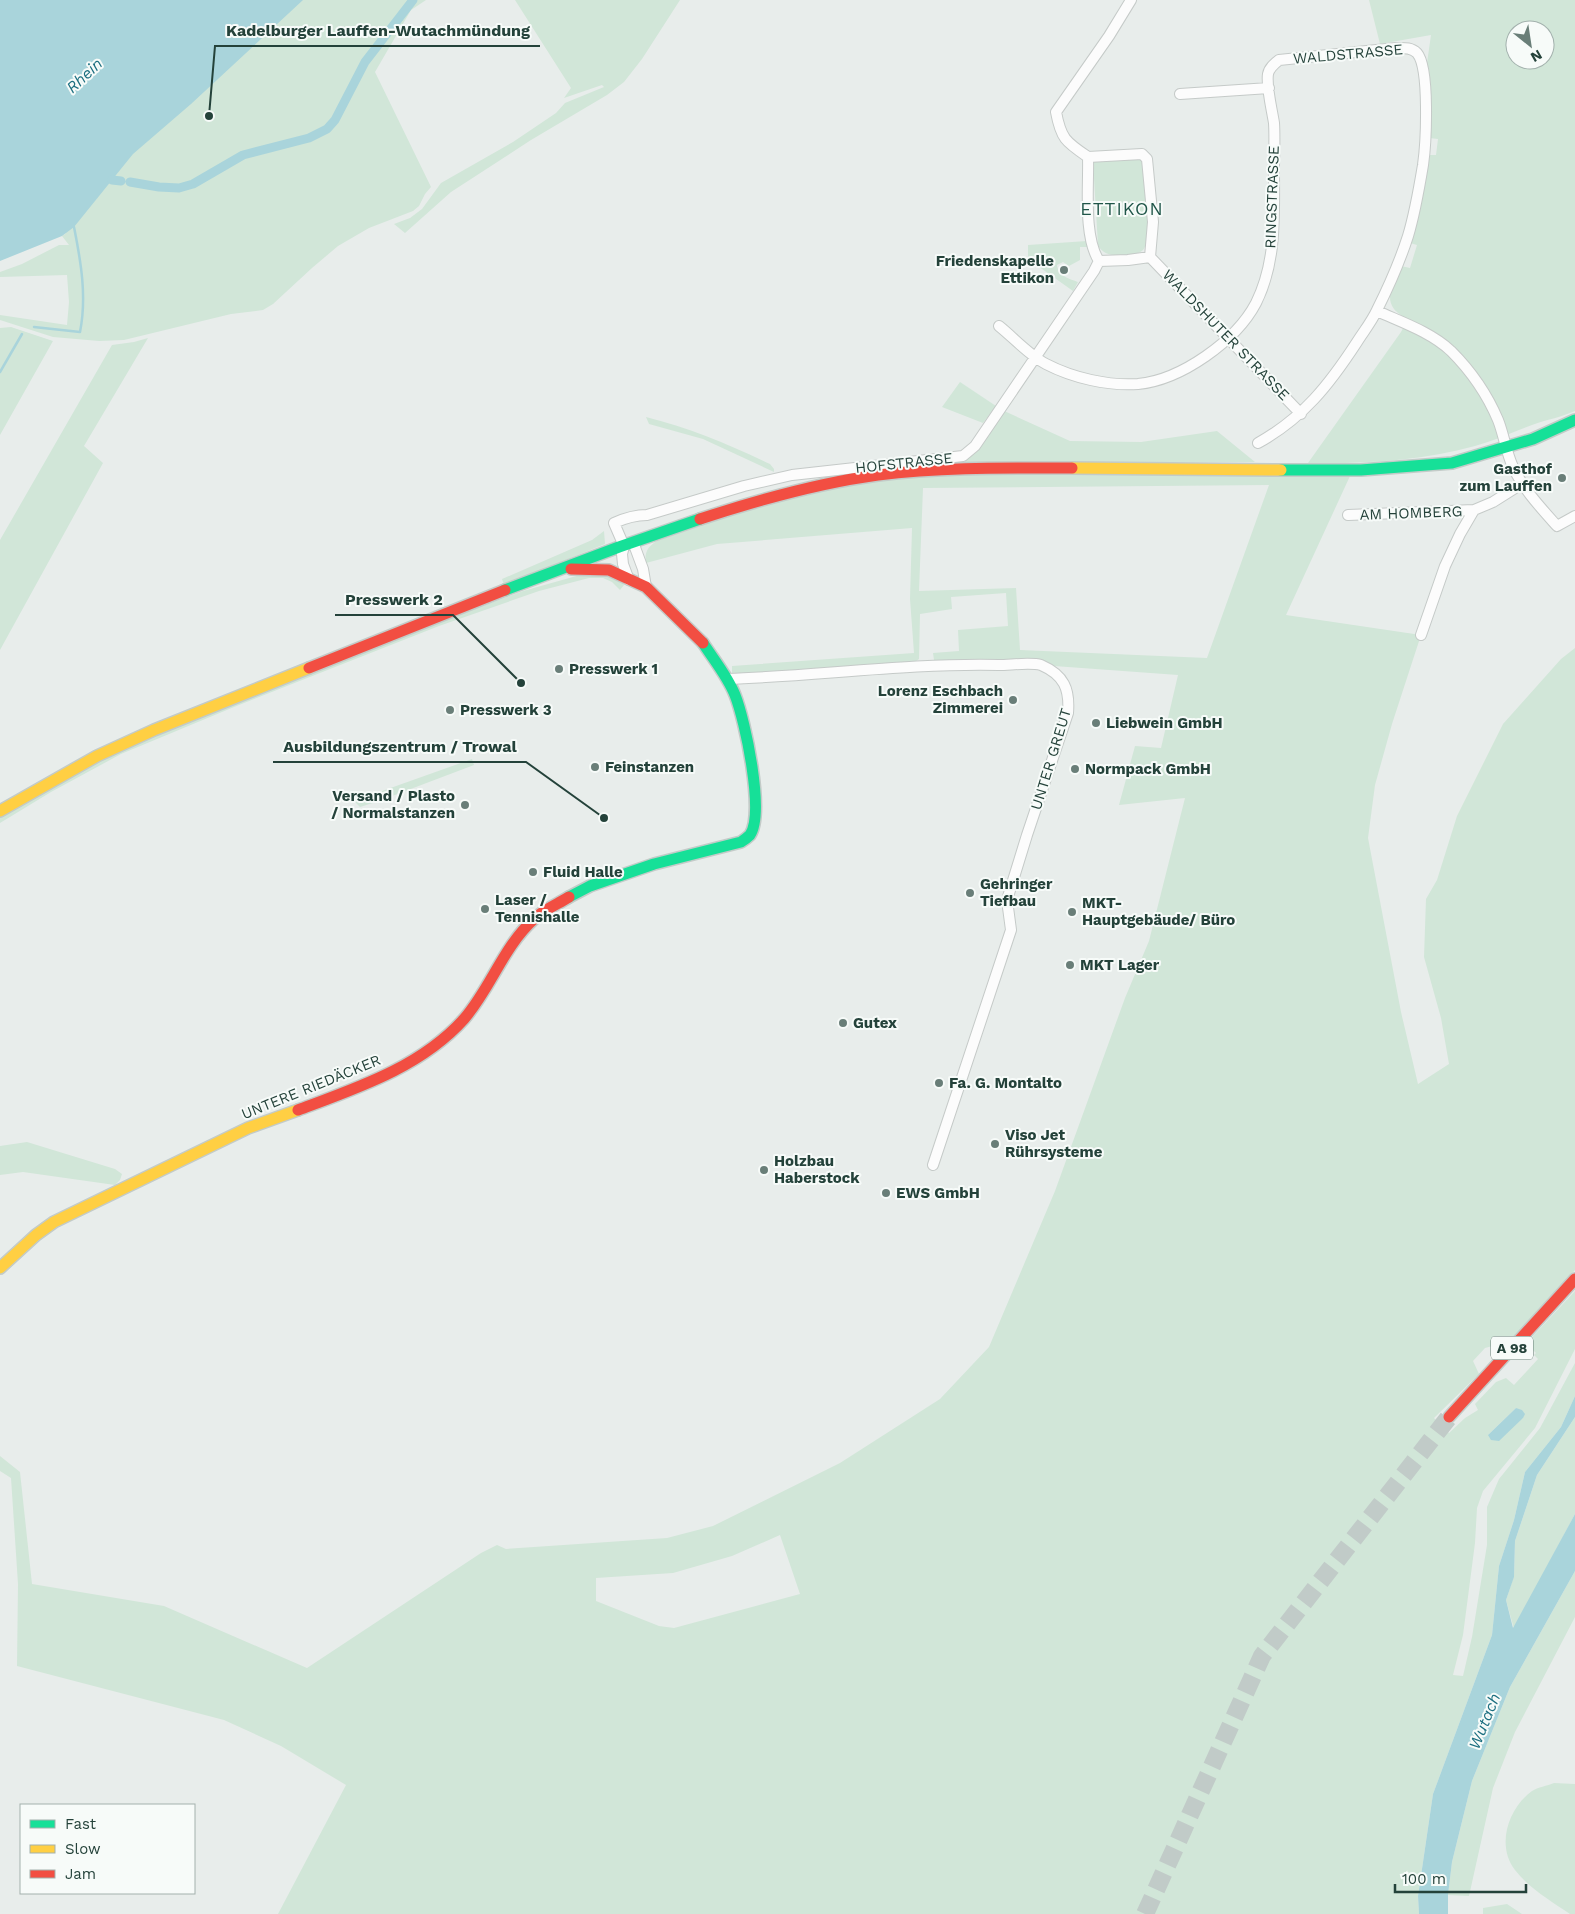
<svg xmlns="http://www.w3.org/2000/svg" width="1575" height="1914" font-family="'Work Sans',sans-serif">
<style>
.green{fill:#d1e6d8;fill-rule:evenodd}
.water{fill:#a9d4db}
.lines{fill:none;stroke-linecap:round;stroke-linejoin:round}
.stream{stroke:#a9d4db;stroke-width:2.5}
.canal{stroke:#a9d4db;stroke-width:9}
.highway-tunnel{stroke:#c1cbc8;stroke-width:18;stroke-dasharray:18 9;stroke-linecap:butt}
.street-casing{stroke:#c5cac8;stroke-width:12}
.fast-casing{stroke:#c3cbc8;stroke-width:14}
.slow-casing{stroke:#c3cbc8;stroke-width:14}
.jam-casing{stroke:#c3cbc8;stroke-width:14}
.street{stroke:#fcfcfc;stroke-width:10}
.fast{stroke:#16e098;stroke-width:11}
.slow{stroke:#ffcf43;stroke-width:11}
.jam{stroke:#f24e42;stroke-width:11}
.poi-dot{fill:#697e78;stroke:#f7fbf9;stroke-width:2}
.labels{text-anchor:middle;stroke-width:4;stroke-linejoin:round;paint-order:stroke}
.shield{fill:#f7fbf9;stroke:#637a73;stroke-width:1}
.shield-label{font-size:14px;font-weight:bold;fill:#24423a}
.street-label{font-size:15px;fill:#24423a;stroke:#f7fbf9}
.poi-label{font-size:15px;font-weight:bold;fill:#24423a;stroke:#f7fbf9;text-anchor:start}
.water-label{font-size:16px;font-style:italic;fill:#1c6f80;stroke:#f7fbf9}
.quarter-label{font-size:18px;letter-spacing:1px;fill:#1f5548;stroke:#f7fbf9}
.leader{fill:none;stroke:#24423a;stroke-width:2}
.callout-dot{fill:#24423a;stroke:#f7fbf9;stroke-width:2}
.callout-label{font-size:16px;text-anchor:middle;font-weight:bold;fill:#24423a;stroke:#f7fbf9;stroke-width:4;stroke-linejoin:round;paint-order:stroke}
</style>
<rect width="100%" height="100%" fill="#e8edeb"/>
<path class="green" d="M207,0H426L411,10L375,72L431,187L425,194L419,206L413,211L369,228L338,246L312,268L273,304L263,310L231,314L124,340L99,341L53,337L0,320V315L67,325L69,302L67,275L0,277V272L22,264L59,245H69L62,236L65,234Z
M515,0H680L642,59L624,82L607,95L531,140L451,192L405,233L394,224L410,218L422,209L441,183L513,142L556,113L565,103L604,87L602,85L564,98L571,88Z
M1369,0H1575V411C1559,418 1548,419 1532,425C1513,432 1494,441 1475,446C1421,461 1364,464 1308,463L1401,332L1407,320C1403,316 1397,313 1394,309C1384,296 1395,279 1401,266L1410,268L1417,245L1410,243L1420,211L1428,155H1436L1438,139L1429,138L1431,95L1430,78L1427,63L1431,35L1380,44ZM1515,30H1545V60H1515Z
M1143,158C1144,175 1154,238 1143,250C1137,255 1128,255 1121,255C1112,256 1102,254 1098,245L1093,162Z
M1087,241L1088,247H1080V260L1069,266L1063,262L1057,265C1058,276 1070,279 1078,282L1073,291L1028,259V245Z
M11,327L53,341L0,435V328Z
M148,338L84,446L103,463L0,650V540L112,345L134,342Z
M960,382L996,406L983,423L942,407Z
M1002,410L1070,441L1141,442L1217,431L1255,462L965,463V458Z
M646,417C690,428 730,445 770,464L774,469V472L703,439L649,424Z
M958,473L1350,476L1286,615L1421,635L1392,724L1375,785L1368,838L1401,1012L1418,1084L1449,1064L1441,1018L1424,957L1426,899L1437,880L1457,816L1503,724L1561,659L1575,648V1270L1511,1341L1485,1348L1473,1361L1479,1374L1434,1418L1449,1433L1465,1418L1478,1410L1475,1404L1496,1382L1506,1378L1514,1385L1538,1359L1534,1355L1536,1353L1531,1348L1533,1336L1575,1291V1349L1535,1428L1483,1491L1477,1508L1475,1543L1463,1635L1453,1675L1463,1676L1472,1637L1487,1545V1507L1499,1479L1540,1428L1575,1363V1396L1561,1427L1525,1472L1514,1520L1499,1566L1492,1635L1433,1794L1418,1896L1419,1914H278L346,1785L281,1746L224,1720L17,1666L18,1584L11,1478L0,1471V1456L20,1472L32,1584L164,1606L307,1668L481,1553L497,1545L506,1549L667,1538L713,1526L840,1463L940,1399L989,1347L1055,1191L1125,998L1149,941L1185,798L1119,805L1135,746L1161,748L1178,675L1054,666L1046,662L937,663L934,660L933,653L959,651L958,630L1008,626L1006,593L951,597L952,609L920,614L919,659L915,662L741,675L732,673V666L914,653L910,599L912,528L717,544L646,563C644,553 648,546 657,541C721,518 788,496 855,484C889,478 924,477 958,473ZM1269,485L1207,658L1020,650L1016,588L919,591L923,488ZM1516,1408L1523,1418L1488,1435ZM780,1535L800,1594L674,1628L659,1626L596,1601V1578L673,1573L732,1556Z
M604,531L605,544L504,585L502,579L592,540Z
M602,574L622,581L624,585L620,590L612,582L603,578H589L539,591L439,626L234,707L121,754L51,792L0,823V817L120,750L424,628L523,591L580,575Z
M472,759L474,765L379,801L360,807L354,801Z
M27,1142L115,1169L122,1174L120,1180L115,1185L23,1172L0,1175V1146Z
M1575,1417V1514L1514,1629L1506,1600L1514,1576L1515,1541L1537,1475Z
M1575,1571V1617L1515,1732L1493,1788L1469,1896L1448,1895L1452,1862L1472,1781L1510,1687Z
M1554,1783L1575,1784V1914H1570C1551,1901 1530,1889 1515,1870C1496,1846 1508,1808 1532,1791C1538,1787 1547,1786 1554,1783Z
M1507,1904L1522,1914H1483V1908Z"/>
<path class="water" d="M0,0H303L191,104L133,154L74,227L62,236L0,261Z
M1575,1396V1417L1537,1475L1515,1541L1514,1577L1506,1600L1513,1628L1575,1514V1571L1510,1687L1472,1781L1452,1862L1448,1895V1914H1419L1418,1896L1433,1794L1492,1635L1499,1566L1514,1520L1525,1472L1561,1427Z
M1516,1408L1522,1410L1525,1414L1523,1418L1499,1441L1491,1440L1488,1435Z"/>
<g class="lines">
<path class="stream" d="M34,327L80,332C87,297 81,262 74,227
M0,372L22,334"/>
<path class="canal" d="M112,180L121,181
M130,182L159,187L179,188L193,184L243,155L309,138L327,129L335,120L365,62L413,0"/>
<path class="highway-tunnel" d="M1145,1914L1262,1656L1449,1417"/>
<g class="street-casing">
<path id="street" d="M1180,94L1269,88
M1088,157C1066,142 1061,139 1056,112L1109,36L1131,0
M1088,157L1142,154L1147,159L1153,222L1150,257
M1088,157C1089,186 1083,236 1099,261
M1150,257L1301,414
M1099,261L1128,260L1150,257
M1377,311C1401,322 1431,332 1451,351C1471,371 1487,394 1498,420C1504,435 1506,452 1513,467C1523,489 1541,508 1557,526L1575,516
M999,326C1014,338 1029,355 1046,364C1073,378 1108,386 1138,384C1181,380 1236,341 1256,303C1277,261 1274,214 1274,169C1274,154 1275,138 1274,123C1272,110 1266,86 1268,74C1269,68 1274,64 1279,60L1396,48C1403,48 1411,47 1417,53C1430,68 1426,144 1423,165C1419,189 1415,213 1408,236C1400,261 1389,286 1377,310C1372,321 1364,331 1357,342C1329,385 1303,418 1258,443
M1348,515L1474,510
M633,542L643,569L646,587
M629,580L623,564L622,554L624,546L614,523C625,518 634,515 647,515L744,486L792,475L963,456L975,446L1094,271L1099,261
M1421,635L1445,566L1460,534L1474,510L1493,502L1523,483
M727,679C817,676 908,663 999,665C1010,665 1031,662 1041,665C1064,675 1070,689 1068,713L1027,835L1007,900L1011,930L933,1165"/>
</g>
<g class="fast-casing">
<path id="fast" d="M1281,470H1361L1452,463L1533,439L1575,420
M505,590L619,547L700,519
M569,897L590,886L654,864L741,842C744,840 748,837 750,835C765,813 745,720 735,695C728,677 714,660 703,643"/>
</g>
<g class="slow-casing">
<path id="slow" d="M1072,468L1281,470
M0,811L97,756L154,730L309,668
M0,1268L36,1235L54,1222L248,1128L298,1110"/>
</g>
<g class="jam-casing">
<path id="jam" d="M700,519C758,500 818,483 878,475C942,467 1007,468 1072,468
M571,569L609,570L646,587L703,643
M309,668L505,590
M298,1110C357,1088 421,1067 464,1019C491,988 503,947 534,919C543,910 558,904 569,897
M1449,1417L1575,1279"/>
</g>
<use href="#street" class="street"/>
<use href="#fast" class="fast"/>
<use href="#slow" class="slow"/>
<use href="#jam" class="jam"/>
</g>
<g class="poi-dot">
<circle cx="1064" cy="270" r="5"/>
<circle cx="1562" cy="478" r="5"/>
<circle cx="559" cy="669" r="5"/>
<circle cx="1013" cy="700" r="5"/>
<circle cx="450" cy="710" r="5"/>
<circle cx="1096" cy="723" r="5"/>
<circle cx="595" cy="767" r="5"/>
<circle cx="1075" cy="769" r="5"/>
<circle cx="465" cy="805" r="5"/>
<circle cx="533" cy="872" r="5"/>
<circle cx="970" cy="893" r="5"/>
<circle cx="485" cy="909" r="5"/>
<circle cx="1072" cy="912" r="5"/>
<circle cx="1070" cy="965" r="5"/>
<circle cx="843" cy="1023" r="5"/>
<circle cx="939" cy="1083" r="5"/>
<circle cx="995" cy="1144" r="5"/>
<circle cx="764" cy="1170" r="5"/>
<circle cx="886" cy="1193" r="5"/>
</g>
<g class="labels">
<rect class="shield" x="1491" y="1336.5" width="42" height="23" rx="4"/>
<g class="shield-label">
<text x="1512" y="1353">A 98</text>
</g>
<g class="street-label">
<text transform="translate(1348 54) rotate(-5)" y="5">WALDSTRASSE</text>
<text transform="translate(1272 197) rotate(-88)" y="5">RINGSTRASSE</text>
<text transform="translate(1226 335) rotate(46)" y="5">WALDSHUTER STRASSE</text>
<text transform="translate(904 463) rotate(-6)" y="5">HOFSTRASSE</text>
<text transform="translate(1411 513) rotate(-2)" y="5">AM HOMBERG</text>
<text transform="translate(1051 759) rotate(-73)" y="5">UNTER GREUT</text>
<text transform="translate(311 1087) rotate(-22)" y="5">UNTERE RIEDÄCKER</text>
</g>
<g class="poi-label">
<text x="1054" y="266" text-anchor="end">Friedenskapelle<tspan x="1054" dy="17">Ettikon</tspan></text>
<text x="1552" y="474" text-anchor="end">Gasthof<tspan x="1552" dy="17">zum Lauffen</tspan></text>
<text x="569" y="674">Presswerk 1</text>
<text x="1003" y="696" text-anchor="end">Lorenz Eschbach<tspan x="1003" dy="17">Zimmerei</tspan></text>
<text x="460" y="715">Presswerk 3</text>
<text x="1106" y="728">Liebwein GmbH</text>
<text x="605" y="772">Feinstanzen</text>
<text x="1085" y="774">Normpack GmbH</text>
<text x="455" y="801" text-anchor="end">Versand / Plasto<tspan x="455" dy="17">/ Normalstanzen</tspan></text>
<text x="543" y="877">Fluid Halle</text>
<text x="980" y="889">Gehringer<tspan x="980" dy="17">Tiefbau</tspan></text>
<text x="495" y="905">Laser /<tspan x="495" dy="17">Tennishalle</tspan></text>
<text x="1082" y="908">MKT-<tspan x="1082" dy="17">Hauptgebäude/ Büro</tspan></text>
<text x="1080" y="970">MKT Lager</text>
<text x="853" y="1028">Gutex</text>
<text x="949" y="1088">Fa. G. Montalto</text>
<text x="1005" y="1140">Viso Jet<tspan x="1005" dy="17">Rührsysteme</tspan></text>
<text x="774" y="1166">Holzbau<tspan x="774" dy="17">Haberstock</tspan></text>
<text x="896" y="1198">EWS GmbH</text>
</g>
<g class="water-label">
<text transform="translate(84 75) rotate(-43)" y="6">Rhein</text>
<text transform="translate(1484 1721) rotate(-68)" y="6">Wutach</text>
</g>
<g class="quarter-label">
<text x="1122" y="215">ETTIKON</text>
</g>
</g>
<path class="leader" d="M209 116L215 46H540M521 683L453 615H335M604 818L526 762H273"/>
<g class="callout-dot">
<circle cx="209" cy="116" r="5"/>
<circle cx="521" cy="683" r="5"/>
<circle cx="604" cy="818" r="5"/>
</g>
<g class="callout-label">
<text x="378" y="36">Kadelburger Lauffen-Wutachmündung</text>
<text x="394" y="605">Presswerk 2</text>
<text x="400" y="752">Ausbildungszentrum / Trowal</text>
</g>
<rect x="20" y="1804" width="175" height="90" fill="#f7fbf9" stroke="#a3b1ad"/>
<rect x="30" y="1820" width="25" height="8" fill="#16e098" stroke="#a3b1ad"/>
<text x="65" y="1829" font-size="15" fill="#24423a">Fast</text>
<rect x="30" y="1845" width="25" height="8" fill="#ffcf43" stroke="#a3b1ad"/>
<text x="65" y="1854" font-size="15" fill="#24423a">Slow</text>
<rect x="30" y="1870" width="25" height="8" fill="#f24e42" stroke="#a3b1ad"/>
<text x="65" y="1879" font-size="15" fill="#24423a">Jam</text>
<g transform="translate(1530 45) rotate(150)"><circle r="24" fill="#f7fbf9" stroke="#a3b1ad"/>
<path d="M0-4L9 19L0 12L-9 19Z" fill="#697e78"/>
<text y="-8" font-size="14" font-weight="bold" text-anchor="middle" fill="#24423a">N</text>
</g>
<path d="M1395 1884v8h131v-8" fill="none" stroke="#24423a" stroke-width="2.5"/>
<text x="1402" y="1884" font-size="15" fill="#24423a" stroke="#f7fbf9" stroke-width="4" paint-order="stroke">100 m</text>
</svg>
